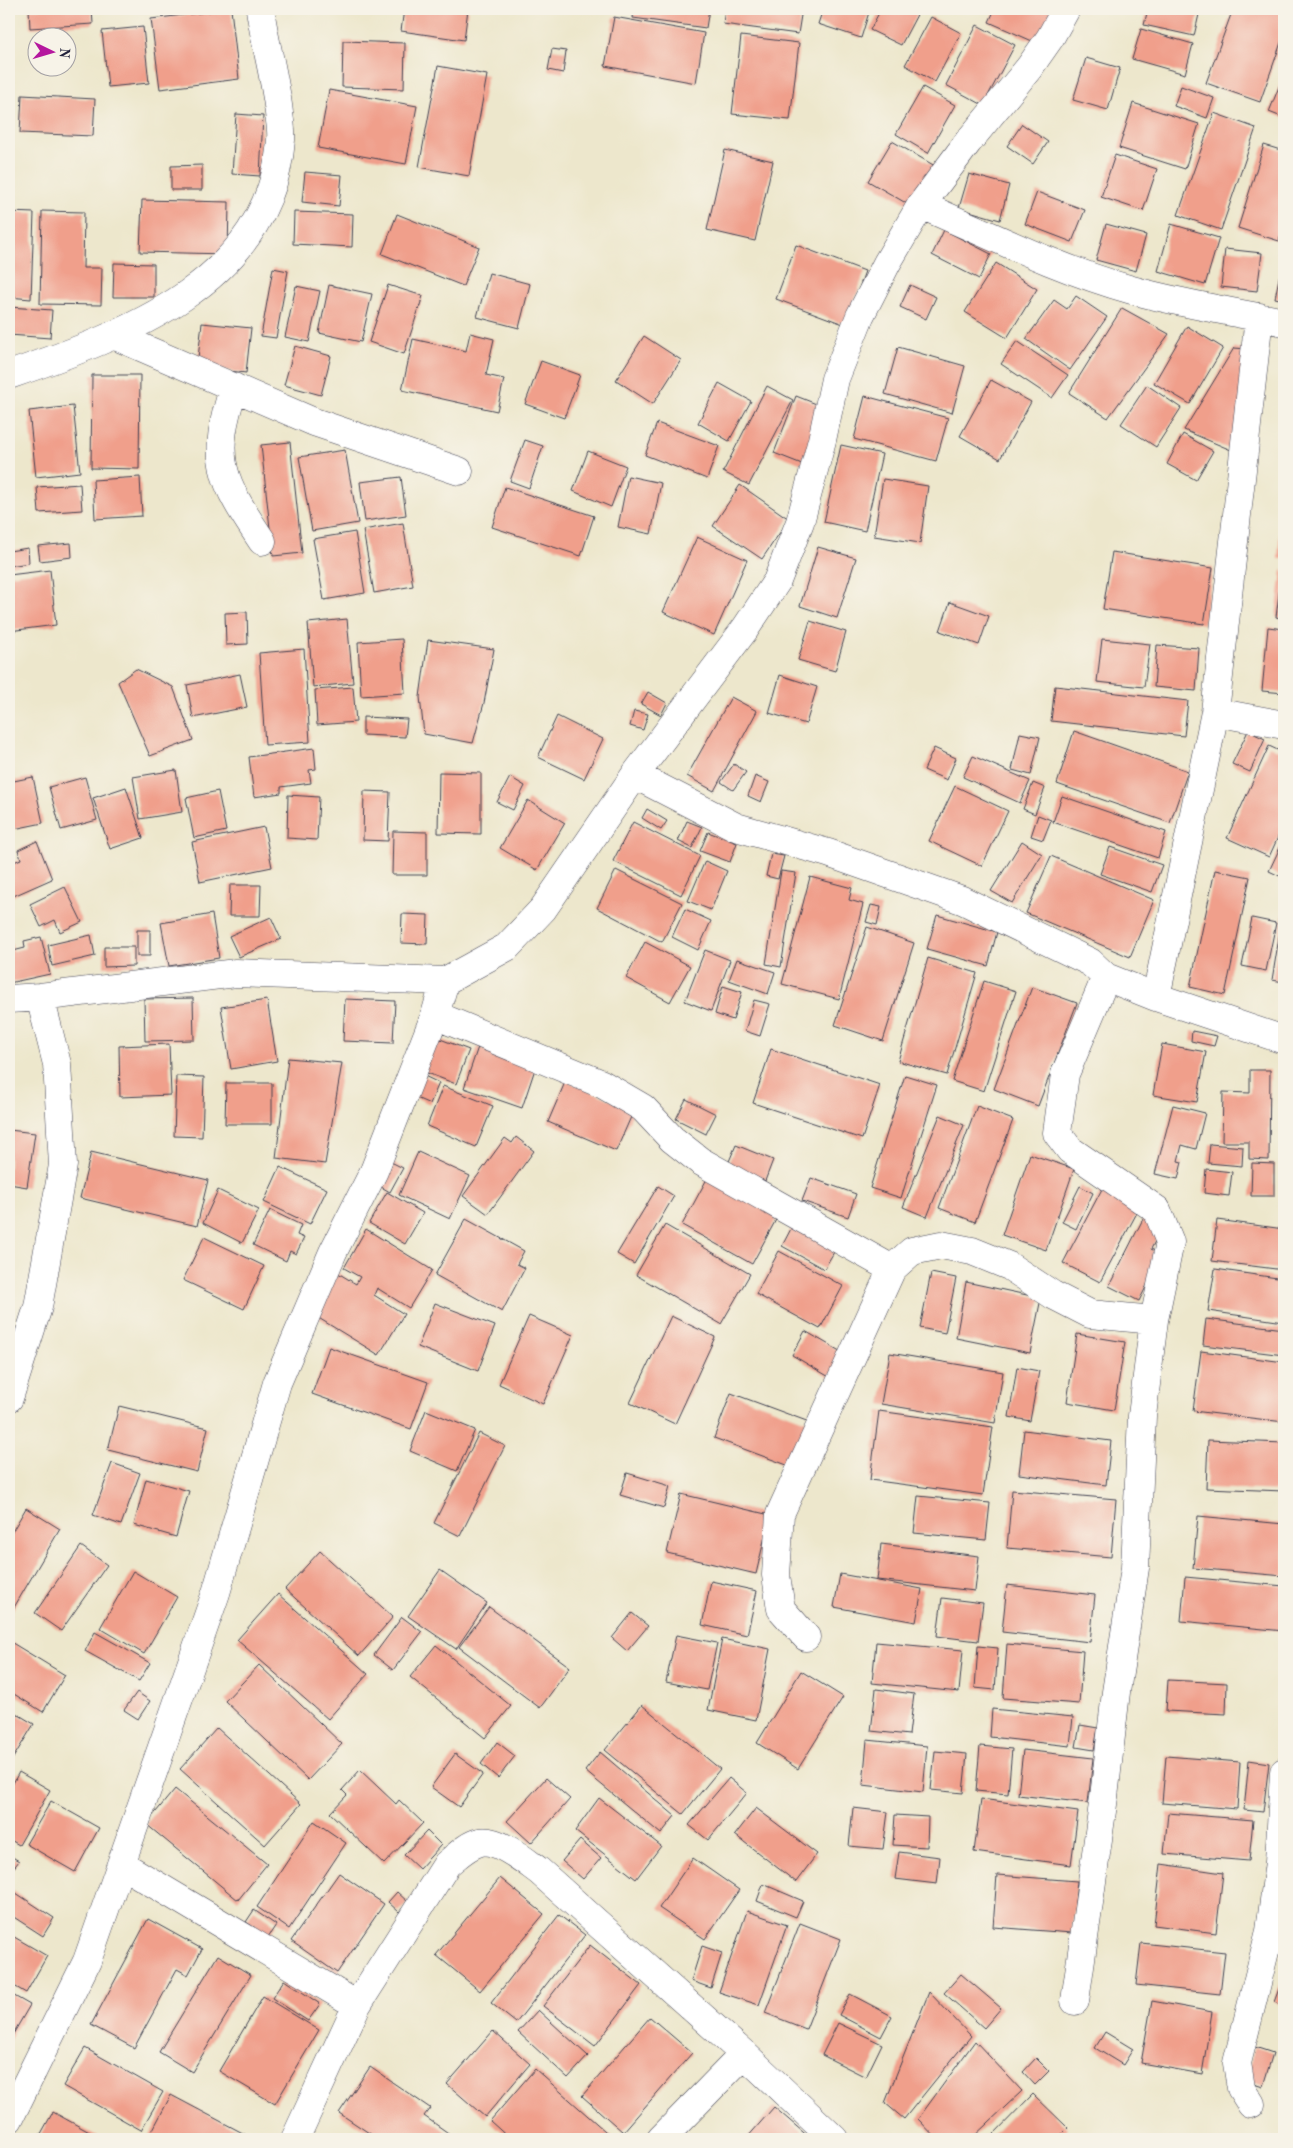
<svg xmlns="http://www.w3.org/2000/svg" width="1293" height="2148" font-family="'Old Standard TT',serif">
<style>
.building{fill:#f09f8b}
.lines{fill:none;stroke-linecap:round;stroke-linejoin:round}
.minor-casing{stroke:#404051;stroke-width:29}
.tertiary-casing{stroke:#404051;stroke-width:29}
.minor{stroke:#fff;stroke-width:28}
.tertiary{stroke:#fff;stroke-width:28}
</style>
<rect width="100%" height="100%" fill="#f7f3e8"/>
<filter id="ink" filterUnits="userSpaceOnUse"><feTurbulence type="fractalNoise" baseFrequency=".02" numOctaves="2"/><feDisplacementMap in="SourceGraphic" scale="10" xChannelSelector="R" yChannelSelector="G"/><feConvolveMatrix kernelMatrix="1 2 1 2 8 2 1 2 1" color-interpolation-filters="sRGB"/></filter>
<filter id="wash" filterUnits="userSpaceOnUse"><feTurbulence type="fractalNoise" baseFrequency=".0096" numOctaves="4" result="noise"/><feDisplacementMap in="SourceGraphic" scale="20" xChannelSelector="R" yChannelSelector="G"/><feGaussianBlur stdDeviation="1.12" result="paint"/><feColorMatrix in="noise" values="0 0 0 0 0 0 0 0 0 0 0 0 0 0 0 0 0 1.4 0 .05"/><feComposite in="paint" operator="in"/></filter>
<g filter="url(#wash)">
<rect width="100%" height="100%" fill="#ede7cc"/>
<g id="blocks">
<path class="building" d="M29,9H92L93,24L30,28Z
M231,9L239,79L160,89L151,19Z
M404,9H468L464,40L401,31Z
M634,9H709L706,28L633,18Z
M725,9H802L798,34L723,24Z
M823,9H870L861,38L818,24Z
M881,9H920L901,45L870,30Z
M995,9H1054L1039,44L989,22Z
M1148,9L1200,10L1194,36L1144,25Z
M1233,9H1276L1284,12V34L1260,102L1206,83Z
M614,17L704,33L696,83L605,66Z
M931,17L961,33L935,82L905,65Z
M977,25L1015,45L983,105L946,85Z
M143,27L149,83L108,87L102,31Z
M1141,29L1193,44L1185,74L1132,59Z
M741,36L799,43L790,120L732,114Z
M343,41L405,43L404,89L342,87Z
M552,49L566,51L563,73L548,70Z
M1086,58L1120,68L1108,110L1073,100Z
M438,66L487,75L469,176L419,167Z
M1284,74V118L1269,112Z
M1181,86L1214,98L1207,118L1174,106Z
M923,87L955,105L928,153L896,134Z
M329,90L417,106L406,164L318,148Z
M22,95L95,99L93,136L20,133Z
M1133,103L1199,124L1185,169L1119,148Z
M1214,113L1256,128L1221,230L1178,215Z
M236,114L263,116L260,176L232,174Z
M1022,124L1048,142L1033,164L1007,146Z
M892,141L935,166L911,206L868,181Z
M1264,145L1284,151V225L1279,241L1238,228Z
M725,150L773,161L755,241L707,230Z
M1115,155L1157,169L1143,211L1101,197Z
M202,165V190H171V166Z
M305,172L342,175L339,206L302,202Z
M969,174L1009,185L1000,220L959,208Z
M1037,192L1085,210L1072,242L1025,224Z
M142,200L229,202L228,254L140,252Z
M42,211L84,212L83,268H102L101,305L40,304Z
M9,212L34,213L31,299L9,297Z
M294,212L353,214L352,247L293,244Z
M397,214L479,247L463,286L382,254Z
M1106,224L1146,235L1136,271L1096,260Z
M1171,224L1219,238L1205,285L1158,271Z
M944,230L991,254L979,279L932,255Z
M796,245L865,271L846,325L776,299Z
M1225,249L1262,253L1257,291L1221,287Z
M114,263L154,264V297H113Z
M996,263L1037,289L1007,338L965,312Z
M273,268L288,271L276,338L261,336Z
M489,273L530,284L519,328L477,317Z
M1280,273L1284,274V300L1275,298Z
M329,285L372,294L361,342L319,333Z
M388,285L423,296L404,354L369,342Z
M910,285L936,297L926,319L900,307Z
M296,286L320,291L309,342L285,337Z
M1076,296L1107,317L1070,370L1026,339L1054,300L1067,309Z
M9,307L52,310L50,338L9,335Z
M1122,308L1169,334L1108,418L1069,393Z
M202,323L251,328L246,373L197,367Z
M1187,326L1223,348L1190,404L1154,383Z
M470,333L494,339L486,375L504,379L497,411L402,390L413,339L466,351Z
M644,336L681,360L653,404L616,380Z
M1017,341L1068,375L1052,398L1001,364Z
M295,346L331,356L321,395L284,385Z
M898,347L965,366L952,413L885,394Z
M1234,348L1248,349L1238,453L1184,430Z
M541,361L580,375L564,418L525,404Z
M92,375H140L139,469L91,468Z
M991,380L1031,402L1000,459L960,436Z
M719,383L751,401L729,441L698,423Z
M1147,385L1181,408L1156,447L1121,424Z
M767,386L793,400L749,485L723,472Z
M796,396L824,407L802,464L774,453Z
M865,396L948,418L936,461L854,439Z
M73,406L80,472L36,477L29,411Z
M657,423L719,446L707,479L645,455Z
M1183,434L1213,451L1196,480L1167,464Z
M525,440L543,446L529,488L510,481Z
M290,442L302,553L273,556L261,445Z
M841,445L882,454L865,531L824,522Z
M345,450L358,523L312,531L299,457Z
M588,451L626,466L611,507L573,491Z
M628,476L661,483L651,534L618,527Z
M140,477L142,516L95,519L93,480Z
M401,477L406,515L365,521L360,482Z
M883,479L928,486L920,543L874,536Z
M80,484L82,510L39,513L37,487Z
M740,485L789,519L762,559L713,526Z
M505,487L594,516L581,556L492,527Z
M1281,511L1284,512V559H1278Z
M403,523L413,586L374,593L363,530Z
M355,532L365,593L324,600L313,539Z
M697,537L747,560L714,635L663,612Z
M71,543L72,557L40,561L38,546Z
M818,547L856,558L837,618L800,606Z
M28,548L29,563L9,566V551Z
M1112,552L1213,568L1204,624L1103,609Z
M50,570L56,625L9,631V575Z
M1282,570L1284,571V619L1276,617Z
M950,602L989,616L979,645L940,631Z
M247,612L248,644L226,645L225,613Z
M347,619L353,683L313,687L308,623Z
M810,621L846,632L835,671L798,660Z
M1268,627L1284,629V693L1262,691Z
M402,639L405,693L361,696L358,642Z
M1102,639L1150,644L1144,687L1097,682Z
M428,640L494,649L484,703L473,743L424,734L420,697Z
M1157,645L1199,648L1196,691L1154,687Z
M304,649L310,742L265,745L259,653Z
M136,669L173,687L193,740L150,756L118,682Z
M240,674L247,707L193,718L187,685Z
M780,675L817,687L806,724L769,713Z
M1055,686L1188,701L1184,736L1051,721Z
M353,687L356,722L317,725L315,690Z
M648,692L667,703L661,715L641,704Z
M731,697L757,711L714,791L687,776Z
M634,711L648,714L643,730L630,726Z
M557,716L603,739L584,779L538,757Z
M363,717L407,719L405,737L363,735Z
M1074,731L1188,771L1170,823L1057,784Z
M1248,731L1265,739L1250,772L1232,764Z
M1020,733L1040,737L1031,775L1012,770Z
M1269,746L1284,753V824L1269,857L1227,838Z
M314,748L316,769L309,770L311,783L281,787V793L254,797L249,757Z
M934,748L956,758L947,780L924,770Z
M973,756L1030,781L1020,803L963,777Z
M734,764L746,772L733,790L721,782Z
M176,770L182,812L140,819L133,777Z
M439,772L481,773V834L438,833Z
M755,776L769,782L761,802L748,796Z
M33,777L43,823L9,830V782Z
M85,777L97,820L61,830L49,787Z
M510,777L525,786L513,810L497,802Z
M1033,783L1045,788L1035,814L1023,809Z
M955,786L1008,811L982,866L929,841Z
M126,787L143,838L110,849L93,798Z
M218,791L226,831L194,838L186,798Z
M364,791L390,792L388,841L363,840Z
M288,795L319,797L317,840L287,838Z
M1062,796L1166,832L1158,858L1053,822Z
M528,800L565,823L537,870L500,848Z
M647,809L667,821L661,830L642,818Z
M1038,815L1051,820L1043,840L1031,836Z
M687,821L702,827L692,848L678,841Z
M633,822L700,856L681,895L613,861Z
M264,827L272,867L200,882L192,842Z
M393,831L427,832V875H392Z
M708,832L737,843L730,862L700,851Z
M1284,839V878L1269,871Z
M37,841L52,879L9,898V864L21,859L18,850Z
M1022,841L1042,854L1012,903L991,891Z
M1110,847L1162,865L1152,892L1100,874Z
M771,854L784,856L778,879L766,876Z
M1051,856L1154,900L1130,957L1026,913Z
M705,861L727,871L711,910L688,901Z
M616,870L682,903L662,942L597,908Z
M1215,870L1250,877L1225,995L1190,987Z
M781,871L796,873L781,967L766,964Z
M810,877L852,888L849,900L863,904L839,999L782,984Z
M230,885H261L260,916H229Z
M65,887L82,922L60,932L55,920L41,927L30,904Z
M871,905L881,907L877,925L866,922Z
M685,909L711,921L698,950L672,937Z
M1283,913H1284V982L1272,980Z
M212,914L219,958L169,966L161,923Z
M402,914L428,915L427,944L401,943Z
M937,915L997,932L988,966L927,949Z
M271,917L281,939L239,957L229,936Z
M1252,918L1276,923L1266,971L1242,966Z
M867,927L914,943L883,1041L835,1025Z
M137,930H150V956H137Z
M91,935L95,956L52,966L48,945Z
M41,937L50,974L9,983V941H11L13,951L25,948L24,941Z
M645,942L690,966L670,1002L626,978Z
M104,947H134V966L104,967Z
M705,950L730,960L711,1011L685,1001Z
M928,958L977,973L947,1075L898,1061Z
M737,959L775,972L768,994L729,980Z
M984,981L1016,991L984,1091L952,1081Z
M723,986L742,992L733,1020L715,1014Z
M1032,987L1077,1003L1038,1106L994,1089Z
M193,998L194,1040L145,1041L144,999Z
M345,999L395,1001L393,1043L343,1041Z
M267,1000L277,1061L231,1069L221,1007Z
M754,1000L770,1004L760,1036L745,1031Z
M1192,1031L1217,1036L1214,1046L1191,1041Z
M435,1037L469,1050L456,1084L422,1071Z
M169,1044L171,1095L120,1097L119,1046Z
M1162,1044L1206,1052L1197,1102L1153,1095Z
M478,1047L536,1066L522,1108L464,1088Z
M771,1049L880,1085L862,1139L753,1103Z
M288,1058L342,1063L325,1164L276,1158Z
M1250,1070H1270L1269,1160L1249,1159V1142H1222L1223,1092L1250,1093Z
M416,1072L439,1083L430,1104L407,1094Z
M905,1075L937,1085L901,1198L870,1188Z
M176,1076L204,1077L202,1137L174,1136Z
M566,1080L634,1110L616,1151L548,1122Z
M226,1083H272V1124H225Z
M443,1086L493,1106L476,1147L427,1126Z
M686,1099L716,1114L706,1134L676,1119Z
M1173,1105L1205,1113L1196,1149L1182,1145L1178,1161L1182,1162L1178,1179L1155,1174Z
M977,1106L1013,1120L975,1222L939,1208Z
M940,1115L964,1125L927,1217L903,1207Z
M9,1130L35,1133L27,1187L9,1184Z
M516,1137L534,1151L488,1214L463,1196L505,1138L512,1143Z
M1210,1144L1243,1147L1242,1166L1208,1163Z
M736,1145L773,1160L765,1181L727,1166Z
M91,1152L208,1180L197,1226L80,1198Z
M418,1152L470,1176L450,1219L399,1195Z
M1030,1154L1074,1169L1046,1250L1002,1235Z
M387,1160L403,1168L390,1192L374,1183Z
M1252,1163L1274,1164V1196H1251Z
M280,1167L327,1189L310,1224L264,1202Z
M1206,1169L1232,1172L1229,1196L1204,1193Z
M708,1177L778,1216L752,1264L682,1225Z
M811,1178L856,1194L848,1217L802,1201Z
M658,1186L674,1196L634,1264L617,1254Z
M1080,1186L1093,1193L1076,1229L1062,1222Z
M1102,1189L1139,1209L1100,1282L1063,1263Z
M218,1190L259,1210L242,1243L203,1223Z
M387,1192L423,1213L405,1244L369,1223Z
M270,1210L301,1225L297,1235L304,1238L296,1254L290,1251L286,1261L253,1245Z
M1144,1217L1163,1226L1151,1249L1162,1255L1139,1301L1109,1286Z
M466,1219L524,1251L517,1264L525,1268L502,1312L435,1275Z
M1217,1220L1284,1229V1270L1212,1261Z
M794,1223L837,1247L824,1269L782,1246Z
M665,1225L750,1274L721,1324L636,1275Z
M366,1229L432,1270L409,1308L377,1288L374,1295L404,1314L379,1355L312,1314L338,1273L356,1284L360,1277L344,1268Z
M204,1237L264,1266L244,1309L183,1280Z
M779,1251L843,1286L820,1329L756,1294Z
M1215,1269L1284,1279V1322L1208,1311Z
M931,1273L956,1278L945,1333L920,1328Z
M966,1282L1041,1298L1030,1353L956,1338Z
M435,1303L495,1326L478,1371L418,1347Z
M529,1316L573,1335L543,1404L499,1384Z
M671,1316L715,1337L675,1424L630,1403Z
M1206,1319L1284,1329V1355L1203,1345Z
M805,1331L845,1354L831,1378L792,1355Z
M1077,1334L1125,1342L1114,1410L1067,1402Z
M329,1347L428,1382L411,1429L312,1394Z
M1201,1351L1284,1362V1422L1193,1411Z
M890,1353L1003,1372L995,1423L881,1404Z
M1017,1367L1039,1371L1030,1421L1009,1417Z
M731,1393L812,1423L795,1468L714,1438Z
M119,1406L208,1428L197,1472L108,1450Z
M426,1410L475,1430L457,1471L410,1451Z
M879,1411L993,1427L983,1495L870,1480Z
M1024,1430L1111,1441L1106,1485L1019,1474Z
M479,1433L505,1446L460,1536L434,1523Z
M1208,1440L1284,1443V1491L1206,1488Z
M112,1463L140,1473L121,1525L93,1515Z
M627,1473L670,1486L664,1508L620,1495Z
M146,1479L189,1491L176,1537L134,1525Z
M1012,1490L1116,1499L1111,1557L1007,1548Z
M681,1494L770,1515L756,1574L667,1553Z
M918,1496L990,1503L986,1540L914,1533Z
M26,1508L60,1529L9,1616V1537Z
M1198,1516L1284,1524V1576L1193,1568Z
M881,1544L979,1556L975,1591L877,1580Z
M81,1546L107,1565L61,1631L35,1613Z
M320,1551L393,1617L359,1656L285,1589Z
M440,1570L487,1603L456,1649L408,1616Z
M133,1571L177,1597L144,1654L100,1628Z
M840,1574L922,1589L916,1622L834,1607Z
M1185,1577L1284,1586V1631L1181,1621Z
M711,1581L757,1591L747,1635L702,1625Z
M1007,1585L1095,1595L1090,1642L1002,1632Z
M278,1594L368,1674L328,1719L237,1640Z
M942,1598L983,1603L978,1641L937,1636Z
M489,1607L570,1667L540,1708L459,1647Z
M632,1613L648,1626L627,1651L612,1638Z
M402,1617L422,1632L393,1670L374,1655Z
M95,1632L150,1663L139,1681L85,1651Z
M676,1635L717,1643L707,1690L666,1682Z
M722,1639L770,1649L756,1720L708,1710Z
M9,1641L65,1675L43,1712L9,1691Z
M876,1642L963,1650L959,1692L872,1683Z
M1007,1644L1083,1651L1079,1704L1003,1698Z
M436,1645L511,1706L485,1738L410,1677Z
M978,1646L998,1648L995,1690L975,1688Z
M259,1665L342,1744L308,1780L225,1701Z
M801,1671L843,1697L798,1769L757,1743Z
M1168,1680L1227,1683L1226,1714L1166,1711Z
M876,1689L914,1694L909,1735L871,1731Z
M137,1692L150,1701L138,1719L124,1710Z
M642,1705L720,1769L683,1814L605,1750Z
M9,1709L34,1724L10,1763L9,1762Z
M992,1709L1073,1717L1070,1746L990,1737Z
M1080,1725L1098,1728L1094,1750L1076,1747Z
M217,1728L301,1804L265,1845L180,1769Z
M867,1740L927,1746L923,1792L863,1785Z
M497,1742L515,1756L498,1778L481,1764Z
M980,1746L1012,1749L1008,1794L976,1791Z
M1023,1750L1093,1758L1088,1803L1018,1795Z
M935,1751L967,1754L963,1793L931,1790Z
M600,1752L675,1816L661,1834L585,1771Z
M455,1754L483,1774L459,1807L431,1787Z
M1166,1756L1240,1762L1237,1809L1162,1803Z
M1249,1760L1269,1763L1263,1812L1244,1810Z
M360,1770L396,1804L399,1800L423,1823L384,1864L330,1813L347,1795L342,1790Z
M19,1772L50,1790L19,1845L9,1839V1791Z
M546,1778L570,1799L531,1843L507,1821Z
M729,1778L747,1793L708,1840L689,1825Z
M175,1789L267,1864L238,1900L146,1824Z
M599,1798L661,1846L636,1879L575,1831Z
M981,1799L1078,1812L1071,1865L974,1852Z
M51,1801L99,1828L75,1872L26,1844Z
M756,1808L817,1854L796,1882L735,1835Z
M853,1808L888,1812L883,1849L849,1846Z
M1168,1813L1253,1820L1249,1861L1164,1854Z
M895,1815L928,1817L927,1847L893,1845Z
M314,1821L346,1843L289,1929L257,1907Z
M427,1831L441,1845L419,1869L404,1855Z
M580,1840L601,1858L583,1879L562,1861Z
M899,1852L940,1857L937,1884L895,1879Z
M9,1855L19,1861L9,1874Z
M693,1858L739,1890L705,1939L659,1908Z
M1161,1864L1223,1873L1216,1933L1154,1925Z
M339,1873L384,1904L337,1973L291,1941Z
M997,1875L1077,1881L1072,1933L993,1927Z
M500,1878L544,1914L480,1991L436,1955Z
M763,1884L803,1901L796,1917L757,1901Z
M13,1891L54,1918L43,1936L9,1914V1898Z
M397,1892L408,1902L399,1912L388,1902Z
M254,1910L276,1925L268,1937L246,1922Z
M747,1911L787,1925L759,2005L719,1992Z
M559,1915L585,1935L516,2023L491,2003Z
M148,1919L202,1949L188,1975L177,1969L134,2048L91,2025Z
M800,1923L841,1939L806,2029L765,2013Z
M9,1934L47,1956L26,1993L9,1983Z
M1141,1943L1225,1952L1220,1994L1136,1985Z
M590,1945L641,1985L595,2046L543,2006Z
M702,1946L722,1953L711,1988L691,1981Z
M218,1955L251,1975L192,2072L159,2052Z
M961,1974L1001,2008L984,2028L944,1993Z
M284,1980L320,2004L308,2021L272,1998Z
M1282,1981L1284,1982V2006L1274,2002Z
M929,1992L971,2036L904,2119L885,2103Z
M9,1993L30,2005L9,2041Z
M850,1994L892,2016L881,2037L839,2015Z
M263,1996L319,2030L275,2104L219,2071Z
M1152,2001L1212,2012L1202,2074L1141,2063Z
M538,2010L588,2056L568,2078L518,2032Z
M650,2017L692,2053L623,2132L582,2096Z
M838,2023L882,2044L866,2077L822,2055Z
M493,2031L530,2064L485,2117L447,2084Z
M1105,2032L1133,2049L1123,2065L1095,2048Z
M975,2041L1022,2091L971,2139H937L918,2119Z
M1255,2047L1273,2053L1263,2086L1244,2080Z
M85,2048L163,2092L141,2130L63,2086Z
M1036,2058L1049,2071L1035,2085L1023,2072Z
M370,2067L430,2108L424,2116L454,2137L452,2139H378L339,2113Z
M535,2069L614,2139H510L490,2121Z
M1033,2094L1068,2128L1057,2139H989Z
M171,2095L254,2139H153L149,2137Z
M774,2107L811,2139H746Z
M53,2112L102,2139H38Z"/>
</g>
</g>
<g filter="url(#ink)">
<use href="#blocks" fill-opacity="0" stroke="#404051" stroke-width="1"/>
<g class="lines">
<g class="minor-casing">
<path id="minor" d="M921,205C990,235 1060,270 1132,290C1182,304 1234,312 1284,322
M113,335L314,422L459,471
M234,387C210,459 221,480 262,541
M1215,712L1284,725
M635,775L736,827L828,853L962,900L1090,962L1106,977L1156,997L1284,1040
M1156,997L1215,712L1259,317
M9,999L40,997L236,973L445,981L507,947L543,909L635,775L745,629L777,581L800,522L822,440L835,379L860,316L887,263L921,205L968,142L1029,68L1050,38L1066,9
M435,1015L602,1084L643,1108L672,1139L700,1161L892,1269
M9,1398L38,1307L63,1165L57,1064L40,997
M806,1637L781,1609L776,1575L780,1514L892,1269L912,1251L941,1245L972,1251L1009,1266L1053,1295L1090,1314L1154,1320
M121,1864L357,2005
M1075,2001L1104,1797L1116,1692L1135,1568L1142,1416L1154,1320L1170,1242L1157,1210L1070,1150L1057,1133L1065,1074L1106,977
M1251,2104L1241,2088L1237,2063L1270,1931L1279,1862L1284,1772
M9,2119L87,1961L216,1593L277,1383L333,1252L374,1171L435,1015L445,981
M295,2139L357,2005L447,1864C457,1856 467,1845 480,1842C498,1838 525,1861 539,1871L744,2054L834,2139
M661,2139L744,2054"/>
</g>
<g class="tertiary-casing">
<path id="tertiary" d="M9,375C125,335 270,283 281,140C282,131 280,122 279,113C275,77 265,44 260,9"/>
</g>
<use href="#minor" class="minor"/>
<use href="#tertiary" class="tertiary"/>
</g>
</g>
<rect width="1293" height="2148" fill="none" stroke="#f7f3e8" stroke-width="30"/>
<g transform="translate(52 52) rotate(95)"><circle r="24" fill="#f7f3e8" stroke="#a29fa3"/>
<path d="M0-4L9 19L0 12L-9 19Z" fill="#b5179e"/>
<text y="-8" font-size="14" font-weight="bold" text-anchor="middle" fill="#22223b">N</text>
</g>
</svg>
